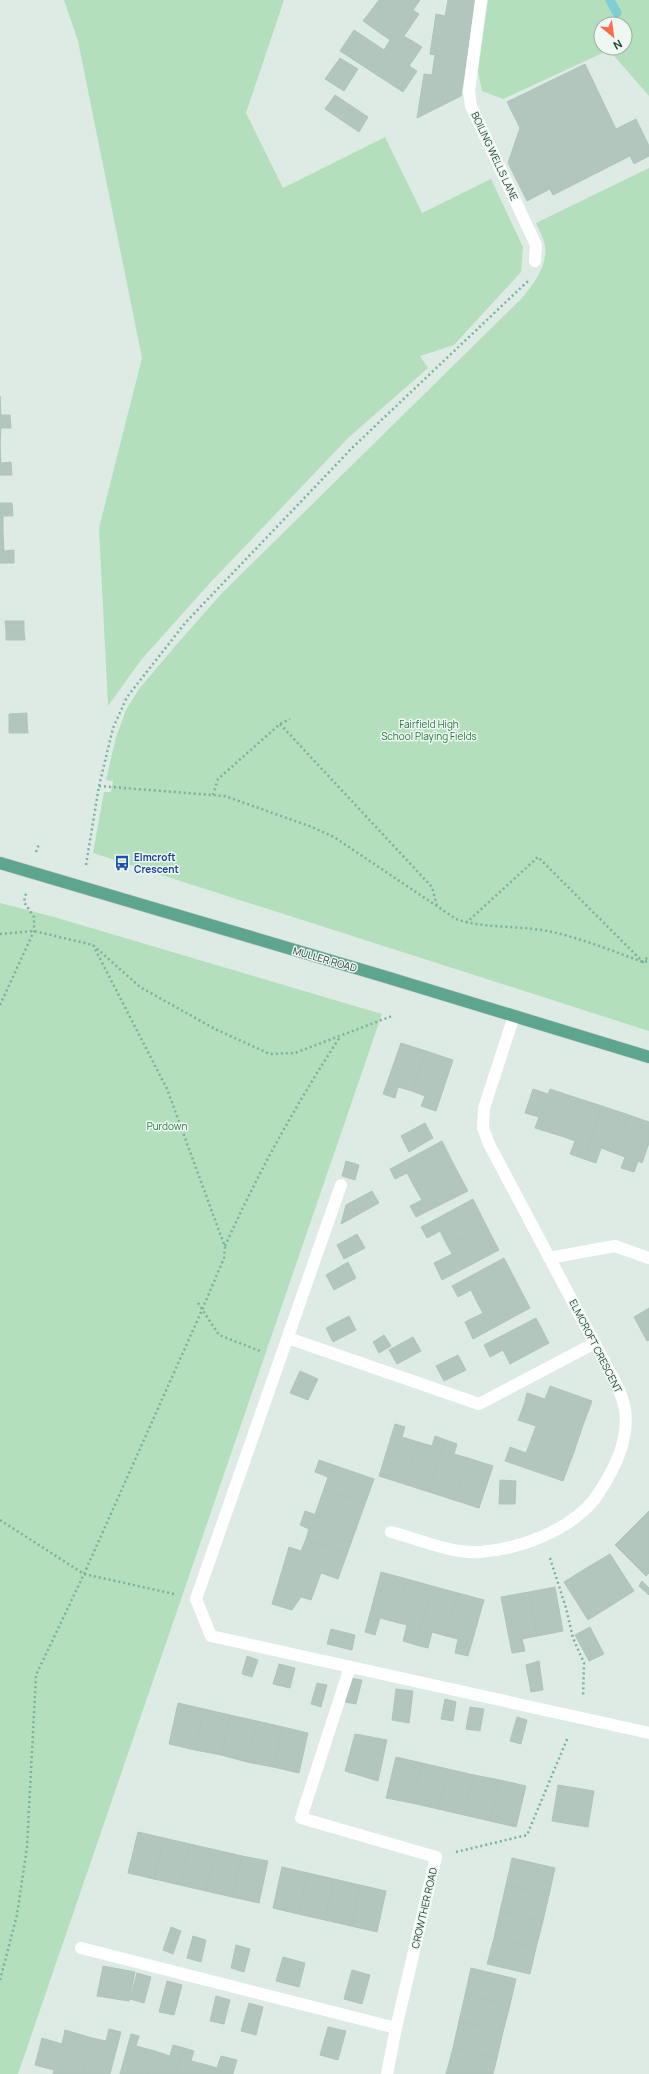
<svg xmlns="http://www.w3.org/2000/svg" width="649" height="2074" font-family="Manrope,sans-serif">
<style>
.green{fill:#b3dfbc;fill-rule:evenodd}
.lines{fill:none;stroke-linecap:round;stroke-linejoin:round}
.stream{stroke:#7fced6;stroke-width:9}
.building{fill:#b2c6bd;stroke:#afc5bb}
.major-casing{stroke:#c0c8c6;stroke-width:13}
.path{stroke:#7ab29d;stroke-width:2.5;stroke-dasharray:2 3;stroke-linecap:butt}
.minor{stroke:#fff;stroke-width:12}
.major{stroke:#5da58e;stroke-width:12}
.labels{text-anchor:middle;stroke-width:3;stroke-linejoin:round;paint-order:stroke}
.street-label{font-size:10px;fill:#1d3c32;stroke:#eef7f2}
.park-label{font-size:10px;fill:#24763f;stroke:#eef7f2}
.transit-label{font-size:10px;font-weight:bold;fill:#164399;stroke:#eef7f2;text-anchor:start}
</style>
<rect width="100%" height="100%" fill="#ddebe4"/>
<path class="green" d="M64,0H284L246,113L283,188L385,137L422,213L491,179L523,247L521,272L454,345L420,356L428,368L348,438L209,584L141,660L108,706L99,528L142,358L78,41Z
M488,0H649V96L609,50L503,99L482,91L478,71ZM601,24H625V48H601Z
M649,168V1031L93,853L104,792H111L113,781L106,780L116,737L126,710L139,689L177,644L222,593L521,299C533,285 548,266 545,246C544,238 539,230 536,223Z
M0,903L54,917L382,1014L18,2074H0Z"/>
<g class="lines">
<path class="stream" d="M610,0L617,13"/>
</g>
<path class="building" d="M379,0H420L413,10L419,14L404,36L422,47L409,66L417,71L403,92L340,51L354,30L384,50L390,40L363,21Z
M448,0H475L461,96L417,118L424,74L432,75L435,55L430,54L436,14L445,16Z
M340,58L358,69L344,91L325,79Z
M585,64L616,129L636,119L649,146V156L634,164L630,156L553,195L550,189L527,201L508,163L520,128L507,102Z
M335,95L368,117L359,132L325,109Z
M0,396L1,415H10L11,428H1L0,445Z
M0,445L1,463L11,462L12,475H0Z
M0,503H12L13,516H3V533H0Z
M0,533H3L4,551L14,550V563H0Z
M5,621H24V630L6,631Z
M24,630L25,640H6V631Z
M27,713V722L9,723V714Z
M27,722L28,733H9V723Z
M401,1043L426,1051L412,1091L398,1087L395,1098L383,1094Z
M426,1051L453,1060L436,1111L421,1106L425,1096L412,1091Z
M533,1089L548,1094L550,1089L577,1098L564,1137L535,1128L539,1117L525,1113Z
M577,1098L602,1106L584,1159L570,1154L575,1141L564,1137Z
M602,1106L629,1115L617,1154L601,1148L596,1163L584,1159Z
M629,1115L649,1122V1143L642,1163L638,1161L634,1172L621,1168L625,1157L617,1154Z
M425,1123L433,1138L409,1152L401,1136Z
M442,1141L454,1165L414,1186L407,1173L395,1179L390,1169Z
M346,1161L359,1165L355,1180L342,1176Z
M454,1165L468,1191L416,1217L410,1206L422,1200L414,1186Z
M372,1191L379,1203L341,1224L346,1205Z
M473,1199L486,1225L447,1245L440,1231L427,1238L421,1227Z
M486,1225L499,1250L442,1280L434,1263L452,1254L447,1245Z
M357,1234L365,1248L344,1259L337,1245Z
M504,1258L517,1283L478,1304L471,1290L458,1297L452,1286Z
M348,1262L356,1278L334,1290L326,1275Z
M517,1283L530,1308L473,1339L465,1322L483,1313L478,1304Z
M649,1308V1340L647,1341L634,1317Z
M349,1316L356,1330L333,1342L326,1328Z
M536,1318L549,1343L510,1364L503,1350L490,1357L484,1345Z
M384,1335L391,1346L379,1353L373,1342Z
M413,1337L421,1351L397,1364L389,1350Z
M458,1355L466,1370L444,1381L436,1366Z
M300,1371L318,1379L308,1400L290,1393Z
M550,1386L592,1401L583,1425L524,1405L527,1393L545,1399Z
M524,1405L583,1425L574,1452L532,1437L536,1426L518,1420Z
M395,1424L405,1427L402,1437L418,1442L404,1484L379,1476Z
M435,1436L446,1440L429,1492L404,1484L418,1442L432,1446Z
M532,1437L574,1452L563,1481L505,1461L510,1447L526,1453Z
M446,1440L457,1444L454,1454L468,1458L454,1500L429,1492Z
M468,1458L493,1466L479,1508L454,1500Z
M319,1460L374,1479L365,1504L324,1489L328,1477L315,1472Z
M500,1480L516,1481L515,1504H499Z
M324,1489L365,1504L356,1529L315,1514Z
M305,1511L356,1529L347,1554L306,1539L309,1529L300,1525Z
M649,1511V1539L635,1525Z
M635,1525L649,1539V1573L646,1576L615,1545Z
M306,1539L347,1554L338,1579L321,1573L311,1600L301,1597L292,1610L272,1604L289,1547L301,1551Z
M610,1554L634,1591L612,1605L588,1567Z
M588,1567L612,1605L588,1620L564,1582Z
M381,1572L407,1579L395,1622L380,1618L375,1635L365,1632Z
M407,1579L432,1586L416,1645L403,1641L407,1625L395,1622Z
M642,1581L649,1588V1595L639,1586Z
M432,1586L458,1593L446,1636L432,1632L428,1648L416,1645Z
M555,1587L563,1631L537,1636L529,1592Z
M529,1592L537,1636L522,1639L525,1651L512,1653L501,1597Z
M458,1593L484,1600L468,1656L455,1653L458,1639L446,1636Z
M590,1627L604,1654L589,1661L575,1635Z
M331,1629L355,1635L352,1650L327,1644Z
M247,1656L258,1660L252,1677L242,1674Z
M539,1661L543,1690L531,1692L526,1665Z
M279,1664L295,1668L290,1688L273,1684Z
M350,1678L362,1680L356,1704L345,1702Z
M317,1683L327,1685L321,1707L311,1704Z
M396,1689L413,1691L409,1723L392,1720Z
M445,1699L456,1702L453,1721L441,1719Z
M178,1703L204,1709L195,1750L169,1744Z
M470,1707L484,1709L480,1731L466,1729Z
M204,1709L230,1715L221,1755L195,1750Z
M230,1715L257,1721L247,1762L221,1755Z
M517,1717L527,1720L521,1744L510,1741Z
M257,1721L283,1727L273,1767L247,1762Z
M283,1727L308,1733L299,1773L273,1767Z
M355,1734L387,1740L378,1781L345,1771Z
M396,1757L422,1763L412,1803L386,1798Z
M422,1763L448,1769L438,1809L412,1803Z
M448,1769L474,1775L464,1815L438,1809Z
M474,1775L500,1780L490,1821L464,1815Z
M500,1780L526,1786L516,1827L490,1821Z
M558,1785L594,1791L588,1827L552,1821Z
M138,1832L164,1838L154,1879L128,1873Z
M164,1838L190,1844L180,1885L154,1879Z
M190,1844L216,1850L206,1891L180,1885Z
M216,1850L242,1856L232,1897L206,1891Z
M242,1856L268,1861L259,1903L232,1897Z
M512,1858L555,1868L549,1895L506,1885Z
M282,1867L308,1873L298,1914L273,1908Z
M308,1873L334,1879L325,1920L298,1914Z
M334,1879L360,1885L351,1926L325,1920Z
M360,1885L386,1891L377,1932L351,1926Z
M506,1885L549,1895L543,1921L500,1911Z
M500,1911L543,1921L536,1948L494,1938Z
M171,1927L181,1931L173,1954L163,1950Z
M193,1936L206,1940L201,1962L187,1958Z
M494,1938L536,1948L530,1974L487,1964Z
M236,1945L250,1949L244,1972L231,1968Z
M283,1957L305,1963L299,1987L276,1981Z
M103,1966L135,1972L129,2001L97,1996Z
M471,1968L516,1979L510,2005L465,1995Z
M352,1970L370,1975L362,2004L344,1999Z
M137,1973L151,1977L144,2003L130,1999Z
M167,1981L182,1985L174,2015L159,2012Z
M465,1995L510,2005L503,2032L459,2021Z
M216,1996L230,2000L224,2024L210,2021Z
M249,2003L263,2007L256,2035L241,2031Z
M459,2021L503,2032L497,2058L453,2048Z
M328,2027L346,2031L338,2060L320,2055Z
M109,2029L121,2032L110,2074H82L92,2038L106,2041Z
M65,2030L92,2038L82,2074H53L54,2070L35,2065L42,2038L62,2044Z
M131,2034L139,2036L136,2046L155,2051L148,2074H120Z
M173,2045L184,2048L176,2074H148L155,2051L170,2056Z
M184,2048L194,2051L191,2061L207,2065L205,2074H176Z
M453,2048L497,2058L493,2074H446Z
M221,2056L237,2060L233,2074H205L207,2065L217,2068Z"/>
<g class="lines">
<g class="major-casing">
<path id="major" d="M0,863L386,977L649,1057"/>
</g>
<path class="path" d="M280,724L432,887L437,906
M99,786L225,796L312,827L334,837L456,919C485,929 516,925 547,931C579,937 612,951 643,962L649,961
M213,795L218,779L280,724L290,719
M36,852L39,844
M86,865L99,786L113,728L127,697L186,622L353,447L528,281
M466,923L538,857L643,962L649,956
M0,934L34,931L93,945L140,987L215,1029L270,1054L295,1053L392,1016
M0,1005L34,931V917L24,902L26,893
M225,1246C258,1173 296,1104 340,1037
M198,1303L219,1335L260,1351
M0,1520L84,1574L174,1594
M550,1558L566,1608L573,1638L584,1663L583,1697
M456,1852L527,1835L568,1737
M0,1980L17,1915L27,1847L36,1675L84,1574L202,1310L224,1258L225,1247L167,1089L93,945"/>
<path class="minor" d="M481,0L469,91L471,106L536,245L535,261
M341,1185L196,1599L211,1636L649,1733
M549,1258L615,1246L649,1258
M288,1338L479,1404L595,1343
M391,1532C419,1539 451,1554 480,1552C520,1549 568,1531 594,1500C601,1490 608,1479 613,1468C622,1451 628,1429 625,1410C624,1403 621,1396 619,1389L489,1144L483,1128L484,1108L514,1016
M350,1667L301,1818L436,1857L396,2028L387,2074
M81,1948L396,2028"/>
<use href="#major" class="major"/>
</g>
<defs>
<g id="bus-bare" transform="scale(1.2)"><path d="M-5-6H5V4H4V6H2V4H-2V6H-4V4H-5ZM-3.5-4V0h7V-4ZM-3.5 1.2v1.5H-2V1.2ZM2 1.2v1.5H3.5V1.2Z" fill="#1a4fb4" stroke="#eef7f2" stroke-width="2.5" paint-order="stroke"/></g>
</defs>
<g fill-rule="evenodd">
<use href="#bus-bare" x="122" y="863"/>
</g>
<g class="labels">
<g class="street-label">
<text transform="translate(495 156) rotate(65)" y="4">BOILING WELLS LANE</text>
<text transform="translate(325 959) rotate(16)" y="4">MULLER ROAD</text>
<text transform="translate(596 1346) rotate(63)" y="4">ELMCROFT CRESCENT</text>
<text transform="translate(424 1908) rotate(-77)" y="4">CROWTHER ROAD</text>
</g>
<g class="park-label">
<text x="429" y="728">Fairfield High<tspan x="429" dy="12">School Playing Fields</tspan></text>
<text x="167" y="1130">Purdown</text>
</g>
<g class="transit-label">
<text x="134" y="861">Elmcroft<tspan x="134" dy="12">Crescent</tspan></text>
</g>
</g>
<g transform="translate(613 36) rotate(151)"><circle r="19" fill="#eef7f2" stroke="#9aaca5"/>
<path d="M0-3L7 15L0 10L-7 15Z" fill="#ff6947"/>
<text y="-6" font-size="11" font-weight="bold" text-anchor="middle" fill="#1d3c32">N</text>
</g>
</svg>
